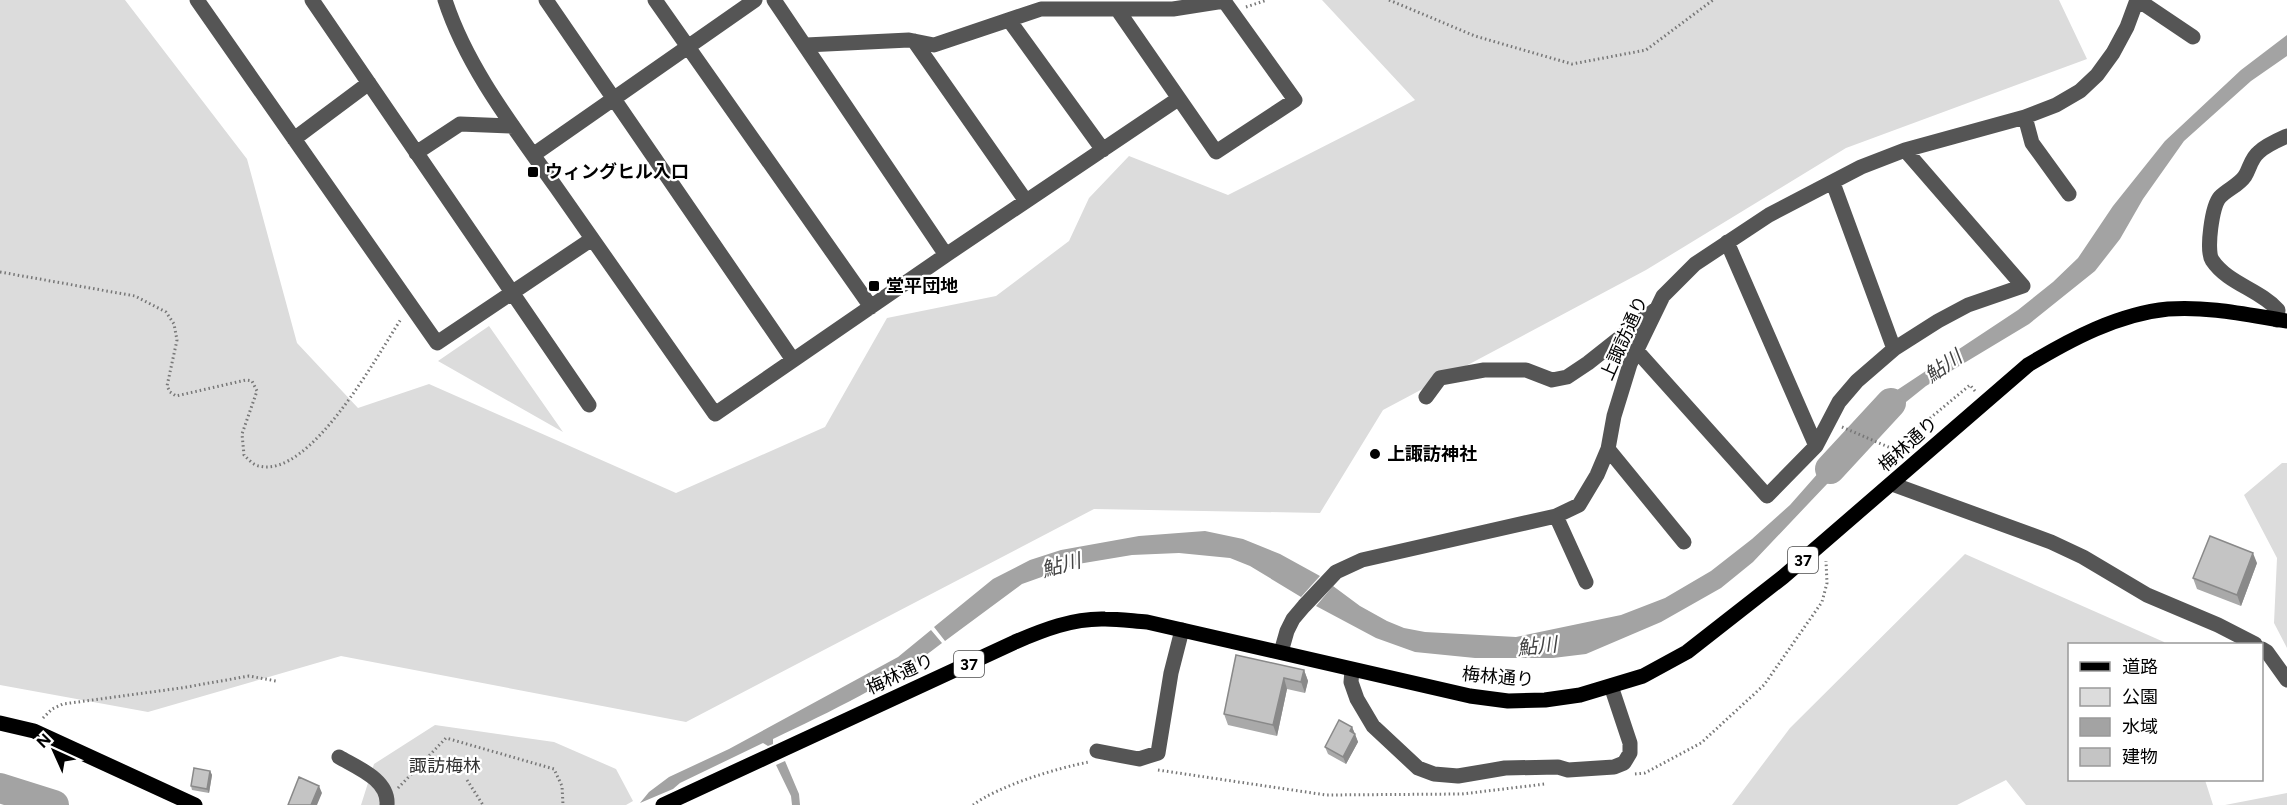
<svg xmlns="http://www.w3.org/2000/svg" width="2287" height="805" font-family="Figtree,'Noto Sans JP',sans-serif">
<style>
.green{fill:#dcdcdc}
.water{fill:#a3a3a3}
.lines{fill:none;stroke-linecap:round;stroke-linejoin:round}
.river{stroke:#a3a3a3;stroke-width:30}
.path{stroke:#777;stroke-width:3;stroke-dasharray:1.5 3;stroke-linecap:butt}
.minor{stroke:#555;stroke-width:15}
.major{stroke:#000;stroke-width:15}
.wall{fill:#a9a9a9}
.shaded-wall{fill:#898989}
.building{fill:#c4c4c4;stroke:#898989;stroke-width:1.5}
.poi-dot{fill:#000;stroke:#fff;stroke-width:2}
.labels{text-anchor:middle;stroke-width:4.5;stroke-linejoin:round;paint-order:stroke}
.shield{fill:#fff;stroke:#4c4c4c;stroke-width:1.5}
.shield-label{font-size:16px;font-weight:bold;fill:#000}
.poi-label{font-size:18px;font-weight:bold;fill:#000;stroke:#fff;text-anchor:start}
.street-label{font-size:18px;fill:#000;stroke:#fff}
.park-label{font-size:18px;fill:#333;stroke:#fff}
.water-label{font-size:20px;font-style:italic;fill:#444;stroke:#fff}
</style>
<rect width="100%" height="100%" fill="#fff"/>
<path class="green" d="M0,0H125L247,159L297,343L358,408L429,384L676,493L825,427L887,318L996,296L1069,241L1089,198L1129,156L1228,195L1415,100L1322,0H2059L2087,59L1846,148L1646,270L1383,410L1320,513L1094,509L686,722L341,656L148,712L0,685Z
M489,326L563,432L438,361Z
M2282,463H2287V648L2274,623L2277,558L2244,495Z
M1965,554L2164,642L2165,644H2070V780H2205L2213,805H2026L2006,780L1957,805H1732L1790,728Z
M435,725L554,742L616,769L633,801L626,805H361L374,764Z
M2287,793V805H2225Z"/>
<path class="water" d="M2287,35V56L2251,81L2184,141L2143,199L2120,239L2095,271L2029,324L1926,386L1896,410L1872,436L1855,429L1879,402L2018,310L2053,282L2078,258L2113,206L2165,141L2241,70Z
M1850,437L1865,444L1753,562L1721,588L1661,622L1586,654L1553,658H1475L1415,652L1376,638L1316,606L1333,586L1360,606L1387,621L1404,628L1425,632L1516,637L1621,615L1665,598L1711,571L1752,539L1790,505Z
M1205,531L1243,539L1280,554L1320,576L1301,597L1250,566L1230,558L1179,553L1132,555L1078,564L1022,584L945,641L934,627L993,579L1030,560L1061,550L1139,536Z
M931,630L942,643C892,683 831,711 773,739V744L768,746L763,743L680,783L673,789L640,803L649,792L669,777L729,749L898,657Z
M785,761L799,794L800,805H792L791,796L776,765Z"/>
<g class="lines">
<path class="river" d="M1830,469L1891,403
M0,788L54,805"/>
<path class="path" d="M1389,0L1475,36L1572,64L1646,50L1713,0
M1246,7L1267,0
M0,272L135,296L166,312L174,324L177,340L167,386L170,392L176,396L246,380L252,381L257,391L242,434L244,455C248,459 253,465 259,466C310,479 377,356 401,319
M1842,427L1893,449L1970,385L1975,391
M43,718L52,709L63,704L181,688L249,676L276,681
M1158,770L1326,795L1462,794L1545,784
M1635,774L1645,773L1701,743L1764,685L1822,602L1827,583L1826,561
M467,780L483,805
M398,788L446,738L554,769L562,786L563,805
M973,805C998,786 1057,768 1089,762"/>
<path class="minor" d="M197,0L437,343L592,239
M312,0L589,405
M445,0C467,68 515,129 556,187C609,263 662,338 715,414L946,255L774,0
M546,0L793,360
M655,0L871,307
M2138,0L2193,37
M1009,20L1103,150
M914,41L1026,201
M806,45L909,40L934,45L1041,9H1173L1224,1L1295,100L1216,152L1117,9
M2025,117L2032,143L2069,194
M294,139L369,83
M416,153L460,124L513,126
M533,155L755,0
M946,255L1178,99
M2277,320L2278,310C2259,289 2228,284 2212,260C2206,250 2212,206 2220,197C2228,189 2239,185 2245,176C2250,168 2251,158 2259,152C2266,145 2278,140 2287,136
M1894,349L1938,321L1968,305L2023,286L1905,150
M1637,351L1767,496L1816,446L1727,242
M1426,397L1440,378L1484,370H1526L1552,380L1567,377L1588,363L1655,310
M1816,446L1839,402L1857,381L1894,349L1833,183
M1608,449L1684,542
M1892,484L2051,542L2083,557L2147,595L2218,625L2255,644
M1556,516L1586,582
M2262,649L2267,652L2287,680
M1281,652L1287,631L1293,619L1304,606L1336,572L1362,560L1556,516L1579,505L1597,475L1608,449L1614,416L1630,364L1663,296L1695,264L1769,215L1861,167L1905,150L2025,117L2056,105L2080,91L2097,75L2113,53L2127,27L2137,0
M1352,670L1351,682L1357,699L1373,726L1418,768L1434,774L1458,776L1505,768L1558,767L1568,770L1614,767L1624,763L1630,753V743L1611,686
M1097,751L1139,759L1158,753L1171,673L1182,630
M339,757C358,768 389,780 387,805"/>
<path class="major" d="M0,723L34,731L195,805
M663,805L1015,642C1043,630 1073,618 1105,619C1119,619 1133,621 1147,622L1470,696L1508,701L1545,700L1580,695L1643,676L1687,652L1783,577L2028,365C2071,339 2118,314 2168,309C2209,306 2248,315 2287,321"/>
</g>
<path class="wall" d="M2257,563L2241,606L2197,589L2193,578Z
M1236,655L1304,670L1308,681L1305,693L1287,689L1277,736L1228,725L1224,714Z
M1352,727L1358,742L1346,764L1328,754L1325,747Z
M210,771L212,775L209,793L192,790L191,786Z"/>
<path class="shaded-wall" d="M2253,553L2257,563L2241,606L2237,595Z
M1304,670L1308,681L1305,693L1301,682Z
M1284,678L1287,689L1277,736L1273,725Z
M1352,727L1355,734L1350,731Z
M1355,734L1358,742L1346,764L1343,757Z
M210,771L212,775L209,793L207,789Z
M319,786L322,793L317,805H311Z"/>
<path class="building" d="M2210,536L2253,553L2237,595L2193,578Z
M1236,655L1304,670L1301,682L1284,678L1273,725L1224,714Z
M1339,720L1352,727L1350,731L1355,734L1343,757L1325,747Z
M194,768L210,771L207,789L191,786Z
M299,777L319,786L311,805H288Z"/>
<g class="poi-dot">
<rect x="527" y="166" width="12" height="12" rx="3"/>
<rect x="868" y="280" width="12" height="12" rx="3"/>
<circle cx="1375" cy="454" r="6"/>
</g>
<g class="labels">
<g class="shield">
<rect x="1788" y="547" width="30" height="26" rx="4.5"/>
<rect x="954" y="651" width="30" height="26" rx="4.5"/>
</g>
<g class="shield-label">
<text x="1803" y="566">37</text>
<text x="969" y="670">37</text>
</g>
<g class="poi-label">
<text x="545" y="178">ウィングヒル入口</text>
<text x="886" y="292">堂平団地</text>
<text x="1387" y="460">上諏訪神社</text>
</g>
<g class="street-label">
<text transform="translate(1624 338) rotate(-66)" y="6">上諏訪通り</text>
<text transform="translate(1908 444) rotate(-42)" y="6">梅林通り</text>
<text transform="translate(900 674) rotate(-25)" y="6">梅林通り</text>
<text transform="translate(1498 677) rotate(5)" y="6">梅林通り</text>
</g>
<g class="park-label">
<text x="445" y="772">諏訪梅林</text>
</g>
<g class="water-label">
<text transform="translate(1943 366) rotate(-35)" y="7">鮎川</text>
<text transform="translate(1061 565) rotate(-15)" y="7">鮎川</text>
<text transform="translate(1537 646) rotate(-6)" y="7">鮎川</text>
</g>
</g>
<rect x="2068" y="643" width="195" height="138" fill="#ffffff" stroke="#999999" stroke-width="1.5"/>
<rect x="2080" y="662" width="30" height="9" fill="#000000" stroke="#999999" stroke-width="1.5"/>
<text x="2122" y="673" font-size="18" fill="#000000">道路</text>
<rect x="2080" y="688" width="30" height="18" fill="#dcdcdc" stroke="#999999" stroke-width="1.5"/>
<text x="2122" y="703" font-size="18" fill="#000000">公園</text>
<rect x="2080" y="718" width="30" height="18" fill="#a3a3a3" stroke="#999999" stroke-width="1.5"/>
<text x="2122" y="733" font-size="18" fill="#000000">水域</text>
<rect x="2080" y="748" width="30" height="18" fill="#c4c4c4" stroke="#999999" stroke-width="1.5"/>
<text x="2122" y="763" font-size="18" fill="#000000">建物</text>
<g transform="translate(54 751) rotate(315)" stroke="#ffffff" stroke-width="4.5" paint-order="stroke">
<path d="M0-4.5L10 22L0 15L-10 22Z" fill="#000000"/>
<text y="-9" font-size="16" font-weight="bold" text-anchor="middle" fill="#000000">N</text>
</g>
</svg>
